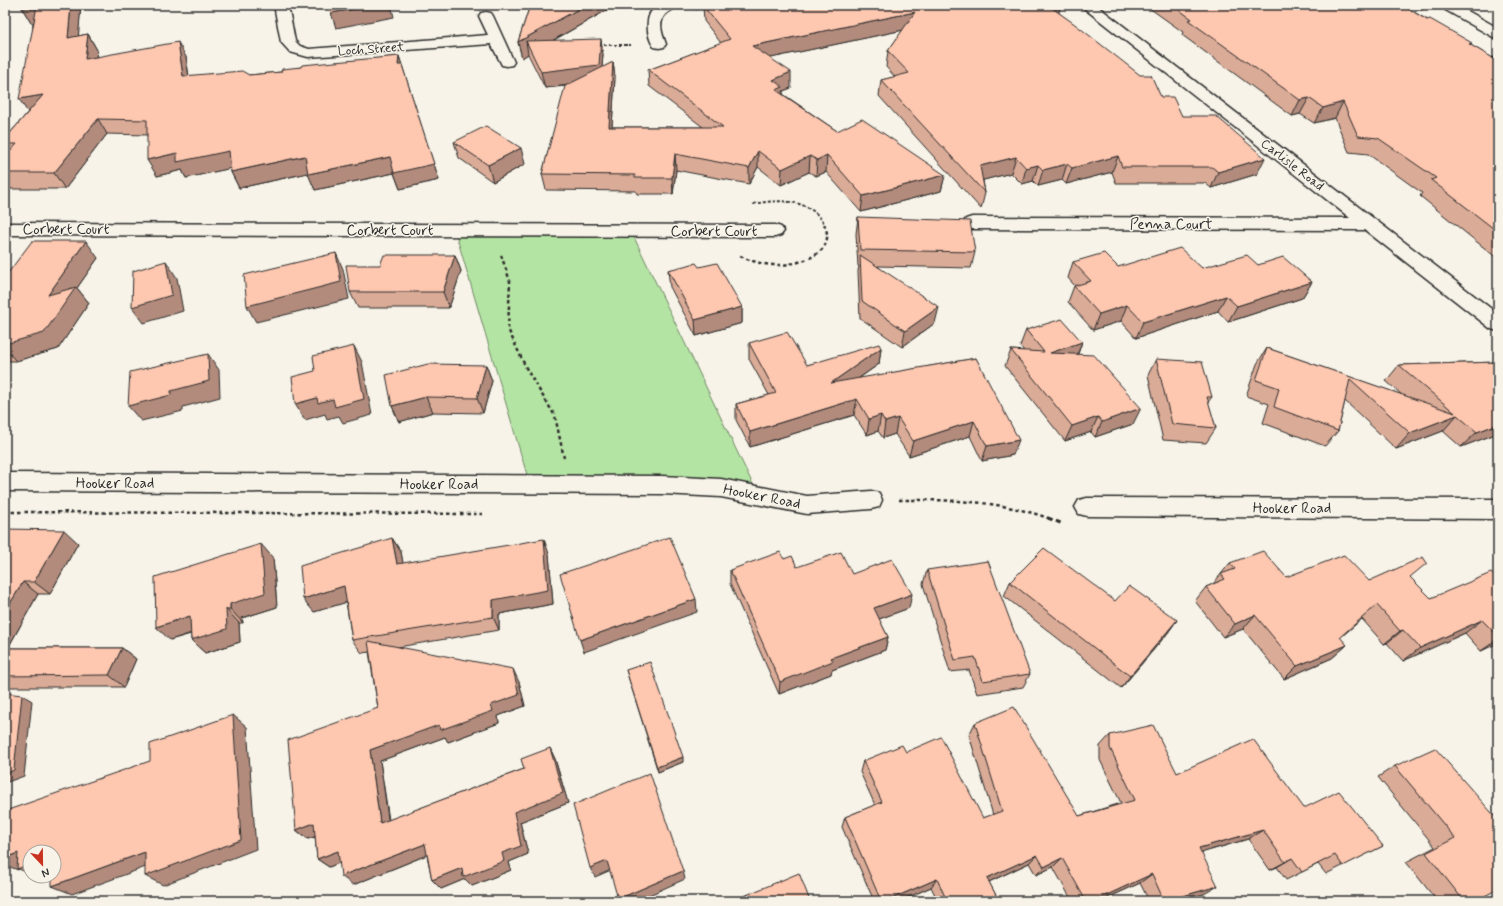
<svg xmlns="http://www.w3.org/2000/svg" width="1503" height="906" font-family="Mynerve,sans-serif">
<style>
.green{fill:#b4e4a3;stroke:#708867}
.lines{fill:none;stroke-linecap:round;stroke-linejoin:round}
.minor-casing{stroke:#2b2b2b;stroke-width:3}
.major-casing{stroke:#2b2b2b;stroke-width:3}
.path-far2{stroke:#2b2b2b;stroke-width:2;stroke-dasharray:3 2;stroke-linecap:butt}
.path-far1{stroke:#2b2b2b;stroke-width:2.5;stroke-dasharray:3.5 3;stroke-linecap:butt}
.path{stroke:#2b2b2b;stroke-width:3;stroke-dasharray:5 3.5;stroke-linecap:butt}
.minor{fill:#f7f3e8;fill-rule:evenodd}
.major{fill:#f7f3e8;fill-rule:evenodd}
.wall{fill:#daab97;stroke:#2b2b2b}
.shaded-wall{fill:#b28b7b;stroke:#2b2b2b}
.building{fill:#fec7b0;stroke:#2b2b2b}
.labels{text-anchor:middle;stroke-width:3;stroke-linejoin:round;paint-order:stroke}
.far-street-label{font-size:13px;fill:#2b2b2b;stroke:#f7f3e8}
.street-label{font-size:15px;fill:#2b2b2b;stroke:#f7f3e8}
</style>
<rect width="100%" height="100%" fill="#f7f3e8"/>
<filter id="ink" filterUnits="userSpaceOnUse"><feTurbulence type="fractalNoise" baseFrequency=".025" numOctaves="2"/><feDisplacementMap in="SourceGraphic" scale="8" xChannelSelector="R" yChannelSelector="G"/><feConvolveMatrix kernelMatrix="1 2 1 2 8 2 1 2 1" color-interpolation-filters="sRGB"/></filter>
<g filter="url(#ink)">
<path class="green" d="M455,231H631L758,495L530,485Z"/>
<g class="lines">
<g class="minor-casing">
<path id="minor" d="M274,5H288L295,41L300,46L309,49L488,35L479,16L481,13L486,12L491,13L493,16L514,62L512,65L507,66L502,65L491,44L308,57L290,52L281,42Z
M678,5C675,9 671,10 667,13C657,21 662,34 666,44L664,47L659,48L654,47C646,36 643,9 661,5C666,4 673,5 678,5Z
M1080,5H1096L1498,314V331L1491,329L1365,230L972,229L966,227L963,223L966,219L972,217L1350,218Z
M5,223L775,225L781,227L784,231L781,235L775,237L5,235Z
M5,473L662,476L721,479L807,496L871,491L879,493L882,500L879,507L871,509L807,514L721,497L662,494L5,491Z
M1087,498L1498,499V519L1087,516L1079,514L1075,507L1079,500Z"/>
</g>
<g class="major-casing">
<path id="major" d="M1440,5H1457L1498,28V38L1493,37L1442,8Z"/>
</g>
<path class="path-far2" d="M1412,5L1422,10
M695,9L706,7
M599,45H631
M1493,57L1498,60
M753,204C779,199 810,198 825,225"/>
<path class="path-far1" d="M501,255L510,281L508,329L527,370L555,416L564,458
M740,256C751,261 761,264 773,265C796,266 839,255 824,224
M899,500C954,500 998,500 1051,519
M5,512L483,514"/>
<path class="path" d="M1048,518L1063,524"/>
<use href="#minor" class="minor"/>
<use href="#major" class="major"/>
</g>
<path class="wall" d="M81,5L78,36L88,34L97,50L96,57H186L189,76L249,75L281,72L301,67L399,56L439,180L400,189L394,173L315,190L308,173L239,188L231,172V168L186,178L182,170L157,176L147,135L107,134L65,189H5V157L8,154L5,150V139L28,112L33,23H31L22,8Z
M530,5H616L554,40L603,54L602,68L613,62L615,77L612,127H703L649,86L648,70L721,43L704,21L703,6L1059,13L1161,97L1182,116L1257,174L1211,188L1205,183H1116L1112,172L1066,184L1062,180L1038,186L1033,181L1022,184L1011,173L983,180L985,193L981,209L879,96L881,80L895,77L886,67L888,51L903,30L770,58L791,88L783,91V94L837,131L945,175L941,191L861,212L826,172L816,176L809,172L781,185L758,167L749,184L676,170L673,194H637L636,191L546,190L542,174L566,86L545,88L528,54L522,58L518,42Z
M1145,5H1402L1498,61V259L1420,196L1422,193L1368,154L1349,152L1335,118L1314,123L1300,114L1292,116L1182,35L1183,32Z
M454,142L525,164L493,182L459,158Z
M858,217L975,252L971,268L878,266L935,323L902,347L860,318L858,271L859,266H858L856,234Z
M455,255L461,271L449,308H358L350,292L380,265Z
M98,258L77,288L89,303L58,349L16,361H5V277Z
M1073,262L1118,267L1202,268L1258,265L1312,282L1302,298L1228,322L1218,311L1136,338L1121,321L1093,330L1068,302L1074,286H1075L1068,278Z
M699,267L742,307V323L696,336L670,287L668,270Z
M1026,330L1082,342L1078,354L1133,424L1095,437L1091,432L1065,441L1005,366L1011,350L1024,351L1020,346Z
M749,343L807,365L881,348L879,364L858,379L976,358L1013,455L982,461L970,436L909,456L895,434L883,438L878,431L867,435L854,415L750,447L736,420V404L769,395L749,359Z
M1267,348L1402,395L1386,381L1399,365L1498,362V433L1461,447L1443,431L1396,449L1345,401L1338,431L1325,446L1263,423L1269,404L1246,396L1257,364Z
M1156,359L1212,397L1208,402L1216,428L1206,443L1163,440L1148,375Z
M486,365L492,381L483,413L433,412L399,422L392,406Z
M5,529L78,543L50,594H38L8,648H122L136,659L124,687H5Z
M392,538L401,552L403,564L549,554L553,604L499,614V630L398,647L519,682L525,706L498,716L499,723L448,742L445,737L380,761L389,820L524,769L550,748L555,759L568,803L520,822L528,854L509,862L511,870L472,886L465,879L441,889L432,880L427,855L353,885L339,863L329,867L317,859L315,837L308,839L296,830L378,708L369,652L362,653L352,640L346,602L314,612Z
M273,558L277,607L242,618L243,623H239L240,642L205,653L191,640V634L170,640Z
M784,559L797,567L852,574L909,608L879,619L888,637L885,650L832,670L831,674L779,694L730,584V570Z
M1230,563L1286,577L1369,581L1410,577L1431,598L1498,578V643L1481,651L1465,633L1403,661L1387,643L1384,644L1362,619L1340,638L1347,645L1332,658L1284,679L1243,629L1223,637L1195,601L1206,587L1213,584Z
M927,570L1030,674L1023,687L977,694L969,670L950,672L923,584Z
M1010,582L1115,601L1177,620L1167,634L1121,688L1004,596Z
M626,670L683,762L658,772Z
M975,723L1079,816L1121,803L1100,760V746L1110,735L1177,773L1304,808L1383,846L1326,874L1318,864L1286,880L1277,867L1270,870L1248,839L1201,853L1204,894L1180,901H1149L1140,883L1101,901H1072L1053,867L1036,875L1029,863L989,882L999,901H938L931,887L900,901H874L842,827L845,817L875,805L860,772L863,761L906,752L983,818L993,815L969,735Z
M1395,766L1498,820L1475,901H1437L1406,862L1435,847L1378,777Z"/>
<path class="shaded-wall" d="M71,5H81L77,53L68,38Z
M378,5H391L394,17L336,28L331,13Z
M586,5H616L532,52L526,41L528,54L522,58L518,42Z
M1048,5H1061L1058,16L1044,20Z
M37,6L46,21L31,23L22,8Z
M915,12L913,28L752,62V46Z
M88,34L97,50L94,74L85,59Z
M601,39L603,54L601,81L545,88L541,72Z
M178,42L186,57L191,92L183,76Z
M399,56L404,72L398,65Z
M613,62L615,77L611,142L609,127Z
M791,72V88L783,91L782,102L775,105L773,80Z
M43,95L29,114L19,99Z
M1309,98L1300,114L1292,116L1300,100Z
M1343,102L1335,118L1314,123L1323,108Z
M98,119L107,134L65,189L54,173Z
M521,148L525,164L493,182L488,165Z
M229,151L237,167L186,178L182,170L157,176L147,160L177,153Z
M758,151V167L749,184V168Z
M675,154L676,170L673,194L672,178Z
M827,155L826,172L816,176L817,160Z
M305,156L312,172L239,188L231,172Z
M810,156L809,172L781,185L782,169Z
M1118,156L1112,172L1066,184L1072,168Z
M390,157L434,164L439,180L400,189L394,173L315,190L308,174Z
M1016,157L1011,173L976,182L980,166Z
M1265,158L1257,174L1211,188L1218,172Z
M1067,164L1062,180L1038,186L1043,170Z
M1038,165L1033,181L1022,184L1026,168Z
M945,175L941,191L861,212L863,196Z
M86,241L98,258L77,288L89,303L58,349L16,361L5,349V344L48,295Z
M336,253L343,269L349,299L256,322L247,306Z
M455,255L461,271L449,308L443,292Z
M166,261L177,278L183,311L144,323L132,307Z
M1312,282L1302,298L1228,322L1237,306Z
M1226,296L1218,311L1136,338L1143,322Z
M1127,305L1121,321L1093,330L1099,314Z
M742,307V323L696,336L695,320Z
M939,307L935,323L902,347L905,331Z
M1082,342L1076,358L1050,353Z
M354,346L362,362L372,415L343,423L339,416L327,419L325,414L305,420L295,404L317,398Z
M881,348L879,364L829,399L831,383Z
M208,354L219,370L220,397L183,407V411L141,421L128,406L171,391Z
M486,365L492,381L483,413L477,398Z
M426,397L433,412L399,422L392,406Z
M857,399L854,415L750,447V432Z
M1141,408L1133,424L1095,437L1102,422Z
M881,415L878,431L867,435L869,419Z
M1457,415L1443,431L1396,449L1410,433Z
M1098,417L1091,432L1065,441L1072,426Z
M898,418L895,434L883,438L885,422Z
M974,421L970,436L909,456L913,441Z
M1498,424V433L1461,447L1477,432Z
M1019,440L1013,455L982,461L987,446Z
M64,530L78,543L50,594L34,582Z
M392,538L401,552L406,579L397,564Z
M544,539L549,554L553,604L499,614V630L493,617V600Z
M261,544L273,558L277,607L242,618L243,623L230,609V604Z
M23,582L38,594L5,653V612Z
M344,586L354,600L314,612L303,599Z
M912,594L909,608L871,622L874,608Z
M696,599L697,612L584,652L580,640Z
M226,609L239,623L240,642L205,653L191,640Z
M1255,615L1243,629L1223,637L1235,624Z
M190,616L204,629L170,640L156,627Z
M1177,620L1167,634L1121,688L1130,676Z
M1482,620L1465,633L1403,661L1420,648Z
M1403,630L1387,643L1384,644L1400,631Z
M888,637L885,650L832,670L831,674L779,694L780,682L831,658Z
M1498,639V643L1481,651Z
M1347,645L1332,658L1284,679L1297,666Z
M122,648L136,659L124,687L109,675Z
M513,669L519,682L525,706L498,716L499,723L448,742L445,737L380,761L390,832L380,823L370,750L491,705Z
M22,695L32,701L24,776L5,783V774Z
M233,715L247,727L256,849L163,885L145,876Z
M550,748L555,759L568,803L520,822L528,854L509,862L511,870L472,886L465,879L441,889L432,880L462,868L514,812Z
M683,757V762L658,772L657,767Z
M314,823L326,833L308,839L296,830Z
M1263,830L1248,839L1186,857L1199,848Z
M425,844L434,852L353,885L341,876Z
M338,851L349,859L329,867L317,859Z
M145,852L162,861L72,894L52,886Z
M18,853L30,858V874L19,869L18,870L5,865V858Z
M1037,855L1029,863L980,886L987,878Z
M1062,858L1053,867L1036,875L1044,867Z
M1292,858L1277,867L1270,870L1285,862Z
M607,861L611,870L595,877L590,868Z
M683,871L685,879L636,901H619L618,899Z
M1152,874L1140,883L1101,901H1094Z
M937,879L931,887L900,901H886Z
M1218,886L1204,894L1180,901H1165Z"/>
<path class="building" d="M22,5H71L68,38L88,34L85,59L178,42L183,76L242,71L249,75L281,72L282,69L301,67L302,65L399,56L398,65H402L434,164L394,173L390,157L308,174L305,156L231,172L229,151L177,162V153L147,160V120L98,119L54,173H5V157L17,144H5V139L43,95L19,99L37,6L22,8Z
M329,5H378L331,13Z
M530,5H586L518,42Z
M704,5H1049H1048L1076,25L1140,75H1151L1161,97H1173L1182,116H1216L1265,158L1218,172L1212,167H1122L1118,156L1072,168L1067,164L1043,170L1038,165L1026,168L1016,157L980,166L985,193L881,80L909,73L888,51L915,12L752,46L791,72L773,80L783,87L776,90L837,131L862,119L945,175L863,196L827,155L817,160L810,156L782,169L758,151L749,168L675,154L672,178H635V175L542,174L565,86L613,62L609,127H723L648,70L730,39L703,6Z
M1172,5H1402L1427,20L1430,19L1472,43L1469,44L1498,61V150H1494L1498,153V232L1431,180L1436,178L1378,138L1358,136L1343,102L1323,108L1309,98L1300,100L1188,20L1192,19Z
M601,39L599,65L541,72L526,41Z
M486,126L521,148L488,165L454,142Z
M858,217L970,221L975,252L860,250Z
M32,241H86L48,295L76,287L44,333L5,344V277Z
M1180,248L1202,268L1247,255L1258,265L1283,257L1312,282L1237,306L1226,296L1143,322L1127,305L1099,314L1074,286L1091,281L1073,262L1104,253L1118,267Z
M336,253L341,282L247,306L244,275Z
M384,255H455L443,292H350L346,265H380Z
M860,255L939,307L905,331L862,301Z
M166,261L172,295L132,307L133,271Z
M696,263L699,267L717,263L742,307L695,320L668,270Z
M1062,319L1082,342L1050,353L1094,355L1141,408L1102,422L1098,417L1072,426L1011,350L1044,352L1026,330Z
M787,332L807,365L879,344L881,348L831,383L976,358L1019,440L987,446L974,421L913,441L898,418L885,422L881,415L869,419L857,399L750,432L736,404L776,393L749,343Z
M354,346L364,399L335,407L333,399L318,403L317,398L295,404L292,377L315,371L313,356Z
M1267,348L1455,413L1399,365L1498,362V424L1477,432L1457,415L1410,433L1350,379L1338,431L1274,407L1279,388L1256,380Z
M208,354L209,381L171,391V395L128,406L130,372Z
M1156,359L1202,362L1212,397H1207L1216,428L1172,424Z
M428,364L486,365L477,398L426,397L392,406L386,375Z
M5,529L64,530L34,582H23L5,612Z
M670,537L696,599L580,640L560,574Z
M392,538L397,564L544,539L548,590L493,600V617L352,640L344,586L303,599L300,566Z
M261,544L265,593L230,604V609H226L227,629L191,640L190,616L156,627L155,577Z
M1044,548L1115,601L1129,586L1177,620L1130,676L1010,582Z
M1263,551L1286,577L1344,555L1369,581L1423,557L1427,563L1410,577L1431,598L1491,573L1497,578H1498V636L1482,620L1420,648L1403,630L1400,631L1377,605L1340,637L1347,645L1297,666L1255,615L1235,624L1206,587L1225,579L1221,574L1235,569L1230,563Z
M780,552L784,559L792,556L797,567L841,552L852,574L892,559L912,594L874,608L888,637L831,658L833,661L780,682L730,570Z
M988,561L1030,674L983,681L975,657L955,660L927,570Z
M368,641L513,669L519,695L491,705L493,711L440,730L439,725L370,750L380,823L524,769L521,759L550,748L563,793L514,812L521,846L502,853L504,861L463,877L462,868L432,880L425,844L341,876L338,851L317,859L314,823L296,830L288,740L378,708Z
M5,648H122L109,675L5,676Z
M650,662L683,757L657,767L626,670Z
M5,693L22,695L14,770L5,774Z
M1014,707L1079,816L1135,800L1110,748V735L1153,725L1177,773L1253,739L1304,808L1339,791L1383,846L1343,866L1335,855L1302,872L1292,858L1285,862L1263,830L1199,848L1218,886L1165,901H1164L1152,874L1094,901H1086L1062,858L1044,867L1037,855L987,878L999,901H947L937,879L886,901H881L845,817L882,802L863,761L902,745L906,752L941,737L983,818L1002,811L975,723Z
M233,715L241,840L145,876V852L52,886V876H54V852H30V864L17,869L18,853L5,858V811L150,761V744Z
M1435,748L1498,820V889L1475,901H1464L1426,853L1455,838L1395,766Z
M650,773L683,871L618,899L607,861L590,868L573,805Z
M799,873L810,901H732Z"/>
</g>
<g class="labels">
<g class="far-street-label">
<text transform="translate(371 48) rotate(-4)" y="5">Loch Street</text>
<text transform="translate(1293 164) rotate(38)" y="5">Carlisle Road</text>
</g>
<g class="street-label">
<text x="1171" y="229">Penna Court</text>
<text x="66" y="234">Corbert Court</text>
<text x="390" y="235">Corbert Court</text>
<text x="714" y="236">Corbert Court</text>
<text x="115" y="488">Hooker Road</text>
<text x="439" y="489">Hooker Road</text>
<text transform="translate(762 496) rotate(11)" y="5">Hooker Road</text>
<text x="1292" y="513">Hooker Road</text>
</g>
</g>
<rect width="1503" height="906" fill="none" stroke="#f7f3e8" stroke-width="20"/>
<rect x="10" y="10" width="1483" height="886" fill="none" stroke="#2b2b2b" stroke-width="1.5" filter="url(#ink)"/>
<g transform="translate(42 864) rotate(158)"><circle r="19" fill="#f7f3e8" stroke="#a5a39c"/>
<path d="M0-3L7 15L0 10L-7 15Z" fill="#c8321e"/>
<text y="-6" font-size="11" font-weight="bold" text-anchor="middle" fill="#2b2b2b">N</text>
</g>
</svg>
